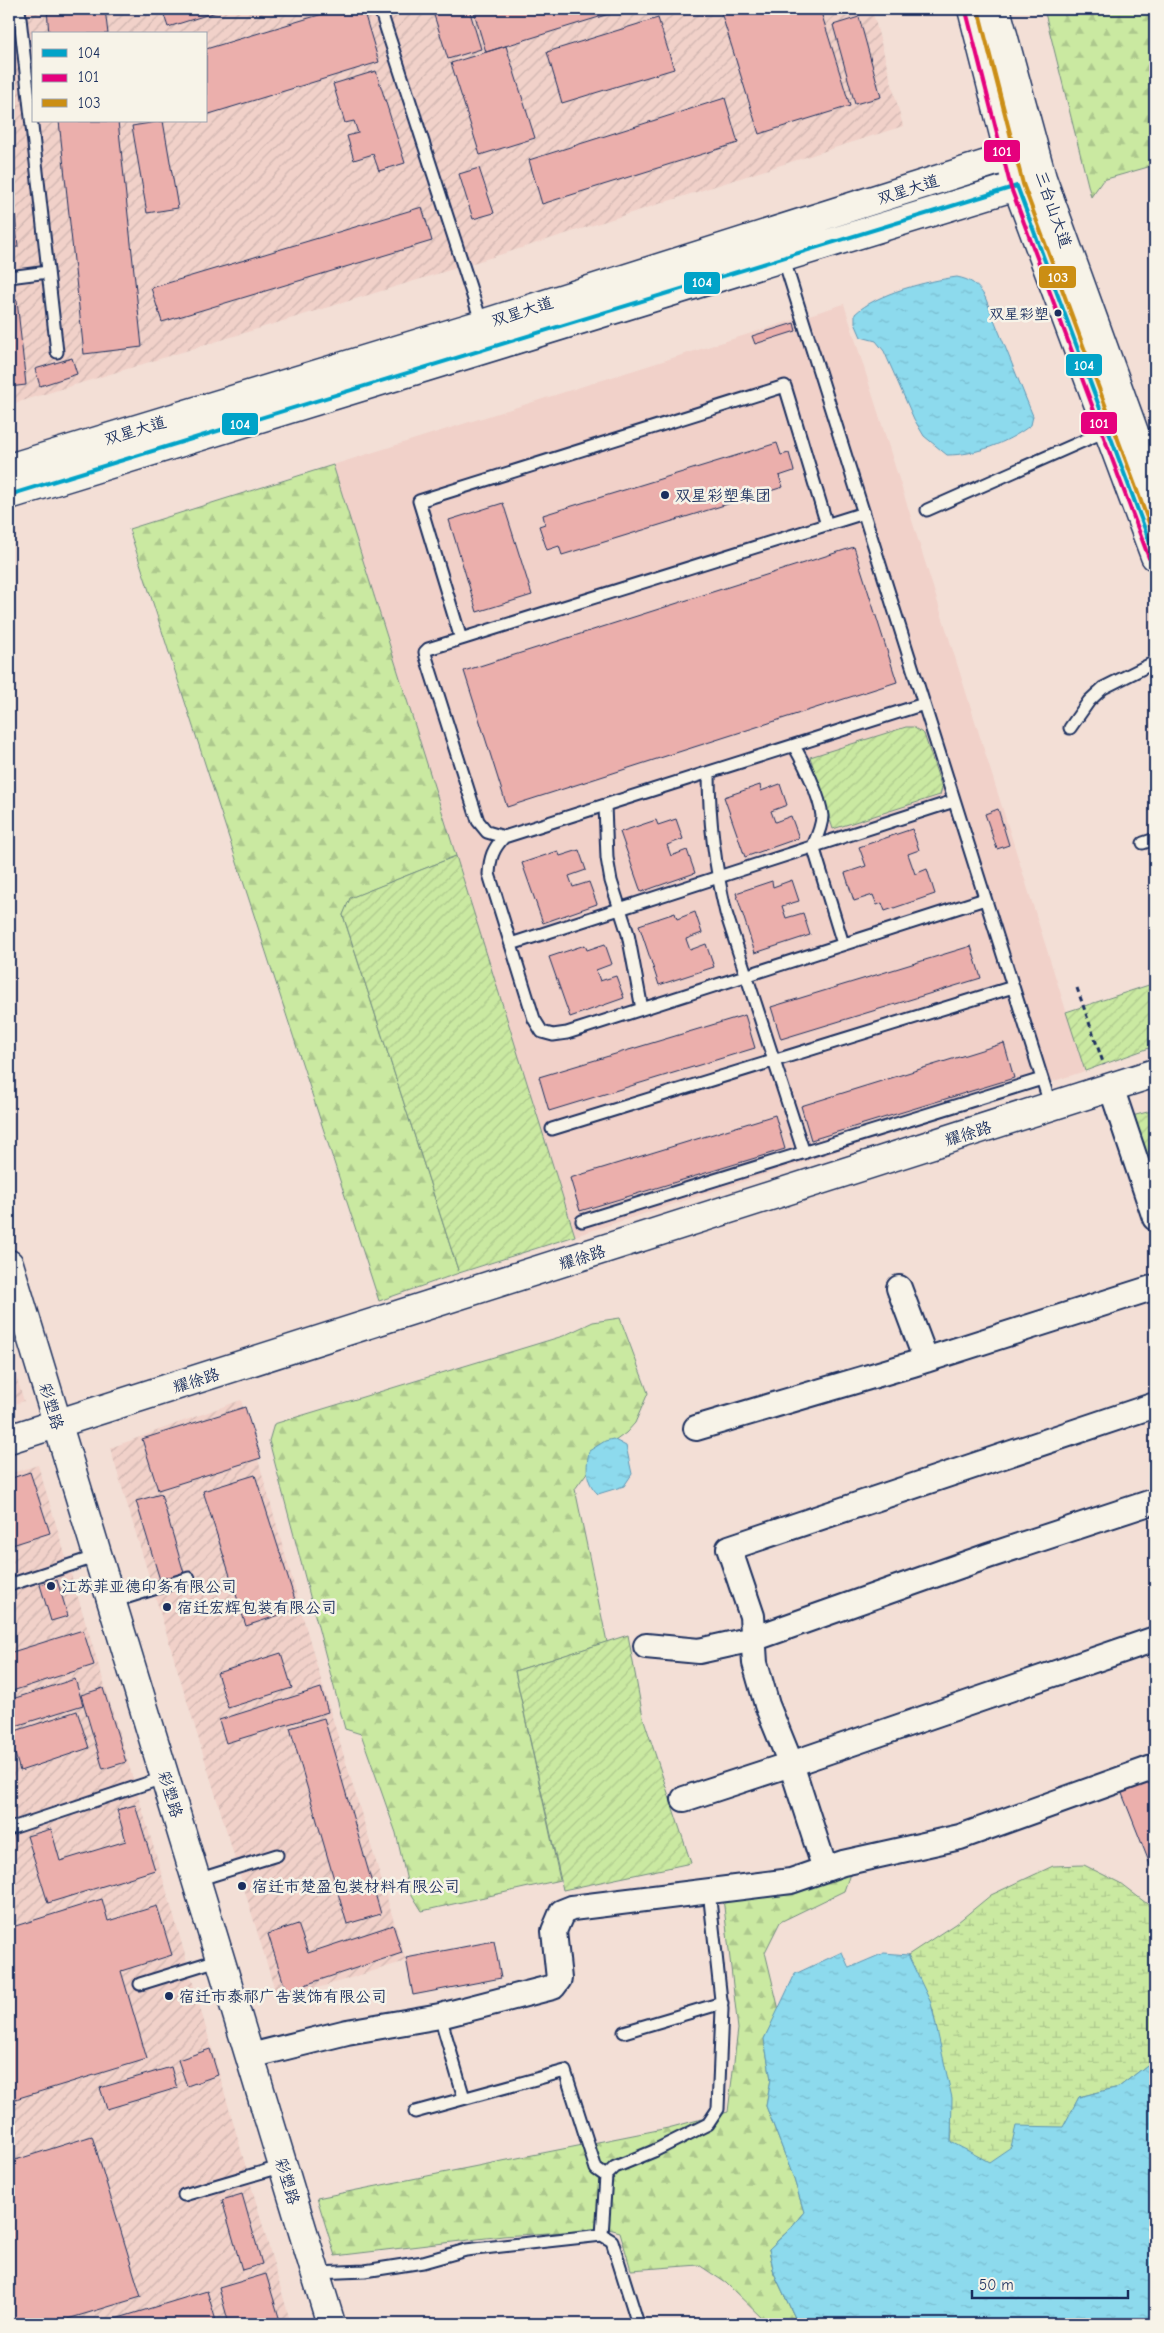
<svg xmlns="http://www.w3.org/2000/svg" width="1164" height="2333" font-family="'Comic Neue','LXGW WenKai TC',sans-serif">
<style>
.built{fill:#f1d1c9}
.industrial{fill:url(#industrial-furrows);fill-rule:evenodd}
.forest{fill:url(#forest-firs);stroke:#728c80}
.wetland{fill:url(#wetland-marsh);stroke:#728c80}
.garden{fill:url(#garden-furrows);stroke:#728c80}
.water{fill:url(#water-ripples);stroke:#5f96b4}
.building{fill:#ebafac;stroke:#1b2f5e}
.lines{fill:none;stroke-linecap:round;stroke-linejoin:round}
.lane-casing{stroke:#1b2f5e;stroke-width:15}
.street-casing{stroke:#1b2f5e;stroke-width:28}
.secondary-casing{stroke:#1b2f5e;stroke-width:31}
.path{stroke:#1b2f5e;stroke-width:3;stroke-dasharray:5 4;stroke-linecap:butt}
.lane{stroke:#f7f3e8;stroke-width:11}
.street{stroke:#f7f3e8;stroke-width:24}
.secondary{stroke:#f7f3e8;stroke-width:28}
.bus-1-casing{stroke:#f7f3e8;stroke-width:8}
.bus-2-casing{stroke:#f7f3e8;stroke-width:8}
.bus-3-casing{stroke:#f7f3e8;stroke-width:8}
.bus-1{stroke:#01a3c8;stroke-width:4}
.bus-2{stroke:#e5007d;stroke-width:4}
.bus-3{stroke:#cb8e13;stroke-width:4}
.bus-dot{fill:#1b2f5e;stroke:#f7f3e8;stroke-width:2}
.labels{text-anchor:middle;stroke-width:5;stroke-linejoin:round;paint-order:stroke}
.bus-label{font-size:15px;fill:#1b2f5e;stroke:#f7f3e8;text-anchor:end}
.street-label{font-size:16px;fill:#1b2f5e;stroke:#f7f3e8}
.poi-label{font-size:16px;fill:#1b2f5e;stroke:#f7f3e8;text-anchor:start}
.line-badge{stroke:#f7f3e8;stroke-width:2}
.badge-label{font-size:14px;text-anchor:middle;font-weight:bold;fill:#fff}
</style>
<defs>
<pattern id="industrial-furrows" width="10" height="10" patternUnits="userSpaceOnUse" patternTransform="scale(1.25)"><rect width="10" height="10" fill="#f1d1c9"/><path d="M-1 1l2-2M0 10L10 0M9 11l2-2" fill="none" stroke="#ceb4af"/></pattern>
<pattern id="forest-firs" width="22" height="20" patternUnits="userSpaceOnUse" patternTransform="scale(1.25)"><rect width="22" height="20" fill="#cae9a1"/><path d="M5 1l3.5 6h-7zM16 11l3.5 6h-7z" fill="#adc88d"/></pattern>
<pattern id="wetland-marsh" width="20" height="14" patternUnits="userSpaceOnUse" patternTransform="scale(1.25)"><rect width="20" height="14" fill="#cae9a1"/><path d="M1 5h8M5 5V1M11 12h8M15 12V8" fill="none" stroke="#adc88d"/></pattern>
<pattern id="garden-furrows" width="10" height="10" patternUnits="userSpaceOnUse" patternTransform="scale(1.25)"><rect width="10" height="10" fill="#cae9a1"/><path d="M-1 1l2-2M0 10L10 0M9 11l2-2" fill="none" stroke="#adc88d"/></pattern>
<pattern id="water-ripples" width="26" height="14" patternUnits="userSpaceOnUse" patternTransform="scale(1.25)"><rect width="26" height="14" fill="#8ddaed"/><path d="M2 4q2-2 4 0t4 0M15 11q2-2 4 0t4 0" fill="none" stroke="#79bbce"/></pattern>
</defs>
<rect width="100%" height="100%" fill="#f3dfd6"/>
<filter id="ink" filterUnits="userSpaceOnUse"><feTurbulence type="fractalNoise" baseFrequency=".02" numOctaves="2"/><feDisplacementMap in="SourceGraphic" scale="10" xChannelSelector="R" yChannelSelector="G"/><feConvolveMatrix kernelMatrix="1 2 1 2 8 2 1 2 1" color-interpolation-filters="sRGB"/></filter>
<g filter="url(#ink)">
<path class="built" d="M844,304L1085,1071L575,1236L333,465Z"/>
<path class="industrial" d="M9,9H872L903,126L512,251L9,405ZM34,34H206V121H34Z
M9,1354L24,1401L9,1406Z
M241,1400L323,1687L406,1961L278,2000L110,1448Z
M38,1465L162,1875L291,2324H9V1474Z"/>
<path class="forest" d="M1044,9H1155V165L1103,180L1091,197Z
M333,465L456,856L351,898L343,915L459,1273L379,1301L129,529Z
M620,1318L648,1393L635,1423L626,1433L604,1449L575,1489L607,1642L515,1671L560,1880L422,1911L409,1890L396,1833L361,1734L345,1729L269,1441L274,1424L563,1336L593,1322Z
M852,1868L844,1891L780,1922L765,1952L779,2010L764,2039L771,2079L766,2106L793,2176L804,2212L787,2232L769,2249L774,2273L798,2324H768L726,2283L699,2265L631,2270L620,2232L609,2229L503,2236L335,2256L317,2198L668,2128L728,2112L738,2029L723,1898Z"/>
<path class="wetland" d="M1084,1865L1120,1883L1155,1910V2059L1119,2087L1079,2097L1064,2127L798,2324L774,2273L769,2249L787,2232L804,2212L951,2142L952,2131L933,2010L908,1955L958,1922L991,1895L1053,1866Z"/>
<path class="garden" d="M906,727H913L924,734L942,788L940,795L833,829L810,757Z
M456,856L575,1236L459,1273L343,915L350,898Z
M1155,983V1046L1085,1071L1066,1012Z
M1155,1110V1188L1132,1116Z
M628,1635L643,1717L691,1863L563,1890L515,1671Z"/>
<path class="water" d="M957,277C971,280 977,284 985,297L1033,416L1031,425C1007,443 976,455 947,455L924,436L914,419L884,351L876,341L861,337L855,323V314C877,293 927,281 957,277Z
M613,1439L626,1446L632,1474L624,1486L598,1494C585,1482 586,1467 589,1451L605,1441Z
M842,1952L849,1968L884,1953L908,1955L931,2003L952,2098L951,2142L989,2162L1011,2147L1016,2126L1063,2127L1079,2097L1119,2087L1155,2059V2324H798L774,2273L769,2249L787,2232L804,2212L793,2176L766,2106L771,2079L764,2039L795,1974Z"/>
<path class="building" d="M47,9H105L108,34H49Z
M162,9H226L168,27Z
M339,9H363L379,62L206,115V49Z
M432,9H469L481,49L448,59Z
M473,9H625L486,52Z
M720,9H820L850,106L759,134Z
M859,17L881,97L855,104L833,25Z
M658,18L674,69L562,103L547,52Z
M506,46L535,138L480,155L451,63Z
M376,71L405,163L379,171L373,154L354,160L347,136L358,133L354,121L345,123L333,84Z
M725,98L738,143L542,204L529,160Z
M59,121H118L142,347L84,354Z
M163,121L178,208L147,213L132,126Z
M9,150L18,247L9,248Z
M479,168L494,213L473,219L459,174Z
M422,207L432,241L162,322L151,288Z
M17,300L26,385L9,387V301Z
M794,323L796,331L755,344L752,336Z
M72,358L77,374L40,386L35,369Z
M777,443L781,455L789,453L794,471L779,476L783,487L562,555L559,546L547,550L539,526L545,524L543,515Z
M503,503L532,595L477,612L449,520Z
M854,547L897,682L507,807L464,671Z
M780,784L787,805L771,811L775,822L791,816L799,838L745,857L724,797L760,785L761,791Z
M998,809L1009,845L997,849L985,814Z
M676,819L683,839L667,845L671,856L687,850L695,873L641,892L620,832L656,820L658,825Z
M912,829L919,850L908,854L915,874L927,869L935,894L885,911L882,903L877,905L873,895L854,901L845,873L866,866L859,847Z
M579,850L586,870L569,876L573,887L589,882L597,904L543,923L522,863L558,851L560,856Z
M792,880L799,901L782,906L786,918L803,913L810,935L755,953L736,893L772,881L773,887Z
M695,912L702,933L686,939L690,950L706,944L714,967L659,985L639,925L675,913L677,919Z
M605,944L612,964L596,970L600,981L616,976L624,998L570,1017L549,957L585,945L587,950Z
M971,946L981,978L781,1039L771,1007Z
M745,1015L755,1048L549,1111L539,1077Z
M1004,1043L1014,1078L811,1140L801,1106Z
M775,1115L785,1149L580,1211L570,1178Z
M245,1407L261,1458L158,1490L142,1439Z
M30,1472L50,1533L9,1546V1479Z
M255,1475L298,1609L246,1626L203,1491Z
M161,1494L184,1573L160,1580L136,1501Z
M57,1580L68,1616L51,1621L40,1585Z
M83,1630L94,1665L9,1692V1653Z
M281,1653L292,1688L228,1708L217,1673Z
M75,1679L83,1705L9,1728V1700Z
M103,1688L126,1762L103,1769L81,1695Z
M321,1688L328,1712L226,1743L219,1720Z
M77,1711L89,1748L20,1771L9,1733Z
M324,1718L381,1914L347,1924L290,1728Z
M1155,1777V1877L1119,1786Z
M135,1805L155,1870L48,1903L27,1836L51,1829L60,1861L126,1841L117,1810Z
M102,1899L108,1921L157,1906L172,1955L121,1971L147,2059L9,2101V1928Z
M298,1924L308,1953L393,1925L402,1953L286,1991L268,1934Z
M494,1941L501,1978L413,1995L406,1958Z
M210,2049L218,2075L187,2086L178,2060Z
M171,2067L177,2088L107,2109L100,2088Z
M92,2136L141,2297L51,2324H9V2162Z
M242,2194L262,2264L242,2270L222,2200Z
M266,2274L281,2324H229L219,2288Z
M207,2291L217,2324H99Z"/>
<g class="lines">
<g class="lane-casing">
<path id="lane" d="M19,9L57,352
M380,9L482,324
M783,257L1051,1107
M9,277L48,272
M927,510L1108,430
M827,525L785,386L419,501L461,639L864,513
M461,639L428,649L425,652L426,657L478,821L487,832L504,837
M924,704L504,837C493,849 490,857 489,874L534,1019L542,1032L553,1035L567,1033L985,899
M1070,728L1089,701L1103,688L1155,662
M794,746C804,763 820,796 822,816C822,826 817,837 813,846L843,944
M709,772C709,820 715,867 726,913L804,1153
M605,805L607,858L611,881L628,934L642,1009
M1143,843L1155,839
M511,944L954,801
M552,1129L1013,987
M582,1221L1042,1079
M9,1585L98,1556
M112,1602L189,1578
M9,1829L166,1777
M197,1880L277,1855
M140,1984L221,1959
M440,2016L464,2098
M624,2032L722,2003
M415,2112L565,2071L596,2169L606,2176
M184,2195L283,2166
M602,2235L606,2176L615,2167L654,2151L708,2124L718,2109L722,2009L709,1891
M316,2273L365,2271L423,2262L466,2250L602,2235L612,2241L638,2324"/>
</g>
<g class="street-casing">
<path id="street" d="M1111,1087L1155,1218
M899,1288L926,1360
M696,1428L913,1364L1155,1287
M646,1646L699,1651L753,1639L988,1556L1155,1501
M684,1799L791,1764L1155,1639
M825,1869L791,1764L767,1705L755,1663L752,1616L729,1548L1155,1405
M250,2056L347,2032L440,2016L553,1987L559,1979L554,1931L562,1912L572,1908L791,1881L843,1863L960,1837L1155,1767"/>
</g>
<g class="secondary-casing">
<path id="secondary" d="M972,9L1017,186L1155,556
M996,9L1042,178L1155,490
M9,468L482,324L1034,149
M9,495L1042,178
M9,1264L331,2324
M9,1439L1155,1073"/>
</g>
<path class="path" d="M1077,988L1104,1065"/>
<use href="#lane" class="lane"/>
<use href="#street" class="street"/>
<use href="#secondary" class="secondary"/>
<g class="bus-1-casing">
<path id="bus-1" d="M9,495L1017,186L1155,556"/>
</g>
<g class="bus-2-casing">
<path id="bus-2" d="M966,11L1011,188L1149,558"/>
</g>
<g class="bus-3-casing">
<path id="bus-3" d="M978,9L1023,184L1155,539"/>
</g>
<use href="#bus-1" class="bus-1"/>
<use href="#bus-2" class="bus-2"/>
<use href="#bus-3" class="bus-3"/>
</g>
</g>
<g class="bus-dot">
<circle cx="1058" cy="313" r="4.5"/>
<circle cx="665" cy="495" r="5"/>
<circle cx="51" cy="1586" r="5"/>
<circle cx="167" cy="1607" r="5"/>
<circle cx="242" cy="1886" r="5"/>
<circle cx="169" cy="1996" r="5"/>
</g>
<g class="labels">
<g class="bus-label">
<text x="1049" y="319">双星彩塑</text>
</g>
<g class="street-label">
<text transform="translate(908 189) rotate(-18)" y="6">双星大道</text>
<text transform="translate(1054 209) rotate(71)" y="6">三台山大道</text>
<text transform="translate(522 311) rotate(-18)" y="6">双星大道</text>
<text transform="translate(135 430) rotate(-17)" y="6">双星大道</text>
<text transform="translate(968 1133) rotate(-18)" y="6">耀徐路</text>
<text transform="translate(582 1257) rotate(-18)" y="6">耀徐路</text>
<text transform="translate(196 1380) rotate(-18)" y="6">耀徐路</text>
<text transform="translate(52 1406) rotate(73)" y="6">彩塑路</text>
<text transform="translate(171 1794) rotate(73)" y="6">彩塑路</text>
<text transform="translate(288 2181) rotate(73)" y="6">彩塑路</text>
</g>
<g class="poi-label">
<text x="675" y="501">双星彩塑集团</text>
<text x="61" y="1592">江苏菲亚德印务有限公司</text>
<text x="177" y="1613">宿迁宏辉包装有限公司</text>
<text x="252" y="1892">宿迁市楚盈包装材料有限公司</text>
<text x="179" y="2002">宿迁市泰祁广告装饰有限公司</text>
</g>
</g>
<g class="line-badge">
<rect x="983" y="139" width="38" height="24" rx="5" fill="#e5007d"/>
<rect x="1038" y="265" width="39" height="24" rx="5" fill="#cb8e13"/>
<rect x="683" y="271" width="38" height="24" rx="5" fill="#01a3c8"/>
<rect x="1065" y="353" width="38" height="24" rx="5" fill="#01a3c8"/>
<rect x="1080" y="411" width="38" height="24" rx="5" fill="#e5007d"/>
<rect x="221" y="412" width="38" height="24" rx="5" fill="#01a3c8"/>
</g>
<g class="badge-label">
<text x="1002" y="156">101</text>
<text x="1058" y="282">103</text>
<text x="702" y="287">104</text>
<text x="1084" y="370">104</text>
<text x="1099" y="428">101</text>
<text x="240" y="429">104</text>
</g>
<rect width="1164" height="2333" fill="none" stroke="#f7f3e8" stroke-width="30"/>
<rect x="15" y="15" width="1134" height="2303" fill="none" stroke="#1b2f5e" stroke-width="2" filter="url(#ink)"/>
<rect x="32" y="32" width="175" height="90" fill="#f7f3e8" stroke="#9fa5b1"/>
<rect x="42" y="49" width="25" height="8" fill="#01a3c8" stroke="#9fa5b1"/>
<text x="78" y="58" font-size="15" fill="#1b2f5e">104</text>
<rect x="42" y="74" width="25" height="8" fill="#e5007d" stroke="#9fa5b1"/>
<text x="78" y="82" font-size="15" fill="#1b2f5e">101</text>
<rect x="42" y="99" width="25" height="8" fill="#cb8e13" stroke="#9fa5b1"/>
<text x="78" y="108" font-size="15" fill="#1b2f5e">103</text>
<path d="M972 2290v8h156v-8" fill="none" stroke="#1b2f5e" stroke-width="2.5"/>
<text x="979" y="2290" font-size="15" fill="#1b2f5e" stroke="#f7f3e8" stroke-width="4" paint-order="stroke">50 m</text>
</svg>
